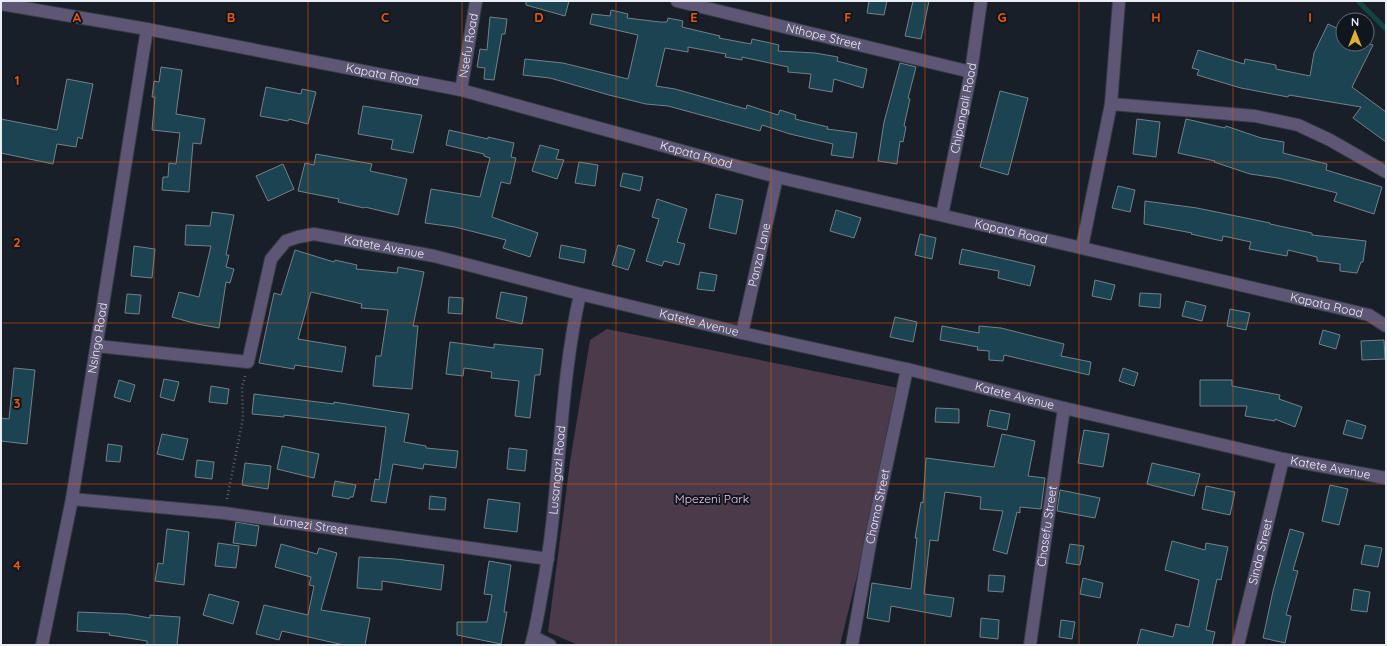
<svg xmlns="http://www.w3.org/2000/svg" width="1387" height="646" font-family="Quicksand,sans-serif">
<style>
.green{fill:#4b3a49}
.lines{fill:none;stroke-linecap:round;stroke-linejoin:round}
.stream{stroke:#134442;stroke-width:5}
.building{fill:#1b4352;stroke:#738187}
.minor-casing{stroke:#363c45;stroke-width:14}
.path{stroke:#5f656d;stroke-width:2.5;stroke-dasharray:1 3;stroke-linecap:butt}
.minor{stroke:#5e5675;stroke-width:12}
.grid{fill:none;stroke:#e8590c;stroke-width:1;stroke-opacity:0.55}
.labels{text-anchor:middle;stroke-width:4;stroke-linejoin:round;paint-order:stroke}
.street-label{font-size:12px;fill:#e9edf4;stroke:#10161e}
.park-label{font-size:12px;fill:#f5c3ef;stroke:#10161e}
.grid-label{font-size:13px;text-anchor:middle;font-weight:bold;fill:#e8590c;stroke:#10161e;stroke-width:4;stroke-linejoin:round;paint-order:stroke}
</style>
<rect width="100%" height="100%" fill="#191f28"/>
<path class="green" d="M607,329L903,389L840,645H578L548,632L570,462L590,340Z"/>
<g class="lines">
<path class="stream" d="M1358,1L1386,29"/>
</g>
<path class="building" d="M526,1H569L565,16L526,5Z
M869,1H887L884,15L867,13Z
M913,1H929L921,39L905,36Z
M611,10L628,14L627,18L660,22H667L668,18L683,21L682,27L720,36L719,38L751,44L752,39L779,45L778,51L815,53L838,57L837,61L867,69L863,88L834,79L832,92L809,88L811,74L788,72V67L742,57V60L725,57L726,54L688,47V52L665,48L656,86L675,89L746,109L747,105L778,115L780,110L796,115L795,119L828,127L827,129L857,133L853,158L831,155L833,144L790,134L762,125L760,131L668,106L646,104L609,95L550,78L523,75L525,59L563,63L628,79L638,35L590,24L592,14L610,16Z
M490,17L507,19L505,34H502L494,80L484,79L485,68L477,67L480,49L487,50Z
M1328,24L1343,31V44L1367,43L1373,45L1352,87L1386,112V142L1353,118L1361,107L1289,95L1288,97L1241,88L1197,75L1199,70L1192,68L1198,50L1244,64L1245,59L1276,65V69L1310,76L1314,53Z
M900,63L916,67L908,98L910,99L904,126L906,127L903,142L900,141L897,164L878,161L884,122Z
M161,67L182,70L176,114L205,119L201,144L193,143L189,192L162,190L163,177H168L169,163L176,164L180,133L152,130L155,97H152L154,81L159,82Z
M67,79L93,84L82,139L78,137L76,147L57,144L53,164L1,153V119L57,130Z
M266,87L301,94L302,89L316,92L308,124L289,119L288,121L260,116Z
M1000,91L1028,98L1008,175L980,167Z
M363,106L422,115L413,153L391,149L393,140L358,134Z
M1137,119L1160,122L1156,157L1133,154Z
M1186,119L1225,128L1226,126L1261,138L1284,142L1283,153L1327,164L1326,170L1382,187L1374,214L1334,201L1337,193L1278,178L1250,174L1214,162L1215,161L1178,153Z
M449,130L488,139V137L514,143L511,157L516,158L510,184L501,182L492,217L538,233L530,257L503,248L506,240L455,227L425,223L431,189L480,197L490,158L484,156V154L446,145Z
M540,145L559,150L556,159L564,160L557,179L532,171Z
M316,154L372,164L370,171L407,179L398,215L365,207L364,208L338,202L339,199L298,191L305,163L314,165Z
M579,162L598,165L595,186L575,183Z
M283,164L294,189L268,201L256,176Z
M623,173L643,177L640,191L620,186Z
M1118,186L1135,190L1130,212L1112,208Z
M716,194L743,200L736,234L709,228Z
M657,199L687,209L677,242L685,244L679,265L664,261L662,266L646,261L659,219L652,217Z
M1145,201L1197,208L1270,223V224L1312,233V235L1366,241L1363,262H1361L1357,273L1340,271V264L1317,261V257L1288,250L1287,256L1249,249L1251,242L1223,236L1222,241L1191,234L1192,233L1144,224Z
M836,210L861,218L854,238L830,231Z
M212,212L234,215L226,255H229L226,267L234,269L230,283L226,282L219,328L197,324L172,317L179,292L199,297L211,246L185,245L186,225L210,226Z
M920,234L936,238L932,259L915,255Z
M561,245L586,250L584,263L559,258Z
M618,245L635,250L628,270L612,265Z
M134,246L155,249L152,278L131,276Z
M962,249L1035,266L1030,286L998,278L999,271L959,264Z
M295,250L334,262L335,260L357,265L356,269L397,273L398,267L424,272L413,326H418L412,389L373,386L376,356H381L388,310L361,308L362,304L311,292L298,339L346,347L342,372L295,365L294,369L259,363L274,293L281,295Z
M700,272L717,275L714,291L697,289Z
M1095,280L1115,285L1111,300L1092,296Z
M501,292L527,297L522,324L496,318Z
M1140,293L1161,294L1160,308L1139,306Z
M127,294L141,295L139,314L125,313Z
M449,297L463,298L462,314L448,313Z
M1186,301L1206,306L1202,321L1182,316Z
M1230,309L1250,313L1246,330L1227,326Z
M895,317L917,322L913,342L890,337Z
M942,326L979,333V326L1001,328L1064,344L1061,356L1091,362L1089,375L1004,355L1003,361L989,360V351L977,350L978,347L940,340Z
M1323,330L1340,335L1336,349L1319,344Z
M1384,340L1385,359L1362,360L1361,341Z
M450,342L494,348V344L543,349L540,375H535L530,418L515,416L519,381L491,378L492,372L464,368L463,376L446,374Z
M14,368L35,370L27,444L1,441V418L9,419Z
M1123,368L1138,373L1134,386L1119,381Z
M164,379L179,382L174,401L160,397Z
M119,380L135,385L130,402L114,397Z
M1200,380H1232V386L1280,395L1279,399L1302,407L1295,427L1275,419V421L1245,416L1247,406H1200Z
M211,386L229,389L227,404L209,402Z
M254,394L334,404V402L409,414L404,442L426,446V448L458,451L456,468L424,464L423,469L393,464L386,503L371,501L375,479L379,480L386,427L284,415V417L252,414Z
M936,408L959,409V423L935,422Z
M990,410L1010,414L1007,430L987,426Z
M1347,420L1366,426L1362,439L1343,434Z
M1084,430L1109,434L1103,467L1078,463Z
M162,434L188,439L183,460L157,454Z
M1002,434L1035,441L1028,476L1045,478L1041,509L1020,507V513L1017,512L1007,554L993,550L1003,511L980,509L981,497L945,492L938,541L930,540L924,594L954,598L951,617L891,606L889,622L867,618L872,583L911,589L917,538H915L921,502L923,503L926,458L994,467Z
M108,444L122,446L120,462L106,461Z
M282,446L319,454L314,478L277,469Z
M509,448L527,450L525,471L507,469Z
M197,460L214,462L212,479L195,477Z
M245,463L271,466L268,489L242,485Z
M1152,463L1200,474L1194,496L1147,484Z
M335,481L356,485L353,497H350L349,499L332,496Z
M1330,485L1348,489L1339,525L1322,521Z
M1206,486L1235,492L1230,515L1202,509Z
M1060,490L1100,498L1095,518L1057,511Z
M430,496L446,498L445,510L429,509Z
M488,499L520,503L517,532L484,528Z
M236,522L259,526L256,546L233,543Z
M167,529L189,532L184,585L155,581L158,563L163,564Z
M1290,529L1304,533L1293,570L1298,571L1286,615L1291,616L1285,643L1263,638L1273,591Z
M1172,541L1205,550L1206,543L1228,547L1221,580L1217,579L1206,630L1215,632L1212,645H1137L1141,629L1173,637L1176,624L1189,627L1199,580L1165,570Z
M218,543L239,546L236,568L215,566Z
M281,544L317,554L319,548L337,553L321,610L370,618L365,645H344L282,631L279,640L256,634L264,605L308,615L314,586L309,585L311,577L275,567Z
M1070,544L1084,546L1080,565L1066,563Z
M1365,545L1382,548L1378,567L1361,564Z
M359,557L396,559L444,565L441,590L382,581V590L357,588Z
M489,561L511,565L504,612H507L501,644L457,635V622H487L492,595L484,594Z
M989,575L1005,576L1003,592L988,591Z
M1083,578L1103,583L1100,598L1080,594Z
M1354,589L1370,592L1367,612L1351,610Z
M209,594L239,602L233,624L203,615Z
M78,612L127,614L150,618V615L180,617L177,645H147V641L109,635L110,633L77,631Z
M981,618L999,620L998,639L980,637Z
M1061,620L1075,622L1072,639L1059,637Z"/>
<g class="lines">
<g class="minor-casing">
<g id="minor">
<path id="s1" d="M677,1L971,72"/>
<path id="s2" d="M1,4L147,29L461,90L777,177L1369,315L1386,326"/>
<path id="s3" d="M461,90L476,1"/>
<path d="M1111,104L1255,116L1298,125L1330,140L1386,172"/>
<path id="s4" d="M942,215L971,72L981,1"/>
<path d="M1082,247L1111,104L1119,1"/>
<path id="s5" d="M742,333L777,177"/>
<path id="s6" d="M97,346L248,362L271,259L286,241L298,237L314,234L434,256L580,294L742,333L907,369L1064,408L1283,459L1386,478"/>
<path id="s7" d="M72,499L224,513L548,559"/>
<path d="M534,637L550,645"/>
<path id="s8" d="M42,645L72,499L147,29"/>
<path id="s9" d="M531,645C536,628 539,609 542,592C561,493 558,392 580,294"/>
<path id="s10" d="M852,645L871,538L907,369"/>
<path id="s11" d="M1030,645L1064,408"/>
<path id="s12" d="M1238,645L1283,459"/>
</g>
</g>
<path class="path" d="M227,499L243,418L242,387L245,376"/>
<use href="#minor" class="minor"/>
</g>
<path class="grid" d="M154,1V645M308,1V645M462,1V645M616,1V645M771,1V645M925,1V645M1079,1V645M1233,1V645M1,162H1386M1,323H1386M1,484H1386"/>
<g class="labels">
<g class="street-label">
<text dy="4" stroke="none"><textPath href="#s1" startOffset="151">Nthope Street</textPath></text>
<text dy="4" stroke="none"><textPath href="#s3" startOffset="45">Nsefu Road</textPath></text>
<text dy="4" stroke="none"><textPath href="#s2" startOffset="388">Kapata Road</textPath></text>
<text dy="4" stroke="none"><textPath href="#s4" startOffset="109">Chipangali Road</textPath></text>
<text dy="4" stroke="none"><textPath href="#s2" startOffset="712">Kapata Road</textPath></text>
<text dy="4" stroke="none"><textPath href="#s2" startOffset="1036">Kapata Road</textPath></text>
<text dy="4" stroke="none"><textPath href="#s6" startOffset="381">Katete Avenue</textPath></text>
<text dy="4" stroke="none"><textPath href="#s5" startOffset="80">Panza Lane</textPath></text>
<text dy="4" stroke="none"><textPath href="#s2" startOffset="1360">Kapata Road</textPath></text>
<text dy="4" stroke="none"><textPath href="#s6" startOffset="705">Katete Avenue</textPath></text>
<text dy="4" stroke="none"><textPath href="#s8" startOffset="312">Nsingo Road</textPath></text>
<text dy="4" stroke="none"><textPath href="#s6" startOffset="1029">Katete Avenue</textPath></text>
<text dy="4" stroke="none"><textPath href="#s6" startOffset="1353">Katete Avenue</textPath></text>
<text dy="4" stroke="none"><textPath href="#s9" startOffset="177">Lusangazi Road</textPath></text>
<text dy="4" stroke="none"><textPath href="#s10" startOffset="141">Chama Street</textPath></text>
<text dy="4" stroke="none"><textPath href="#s7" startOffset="240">Lumezi Street</textPath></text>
<text dy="4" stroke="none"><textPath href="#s11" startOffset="120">Chasefu Street</textPath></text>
<text dy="4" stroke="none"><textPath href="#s12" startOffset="96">Sinda Street</textPath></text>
</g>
<g class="park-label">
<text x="712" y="503">Mpezeni Park</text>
</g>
</g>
<g class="grid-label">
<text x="77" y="22">A</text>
<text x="231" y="22">B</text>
<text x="385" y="22">C</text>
<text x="539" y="22">D</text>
<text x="694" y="22">E</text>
<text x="848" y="22">F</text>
<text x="1002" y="22">G</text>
<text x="1156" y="22">H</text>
<text x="1310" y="22">I</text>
<text x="17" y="85">1</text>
<text x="17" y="247">2</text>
<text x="17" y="408">3</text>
<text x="17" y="570">4</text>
</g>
<rect width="1387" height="646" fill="none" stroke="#e9edf4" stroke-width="4"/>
<g transform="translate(1355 32)"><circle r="19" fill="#10161e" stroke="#676c74"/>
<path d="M0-3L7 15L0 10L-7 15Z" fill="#deb133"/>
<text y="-6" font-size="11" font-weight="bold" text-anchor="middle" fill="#e9edf4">N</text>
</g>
</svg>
